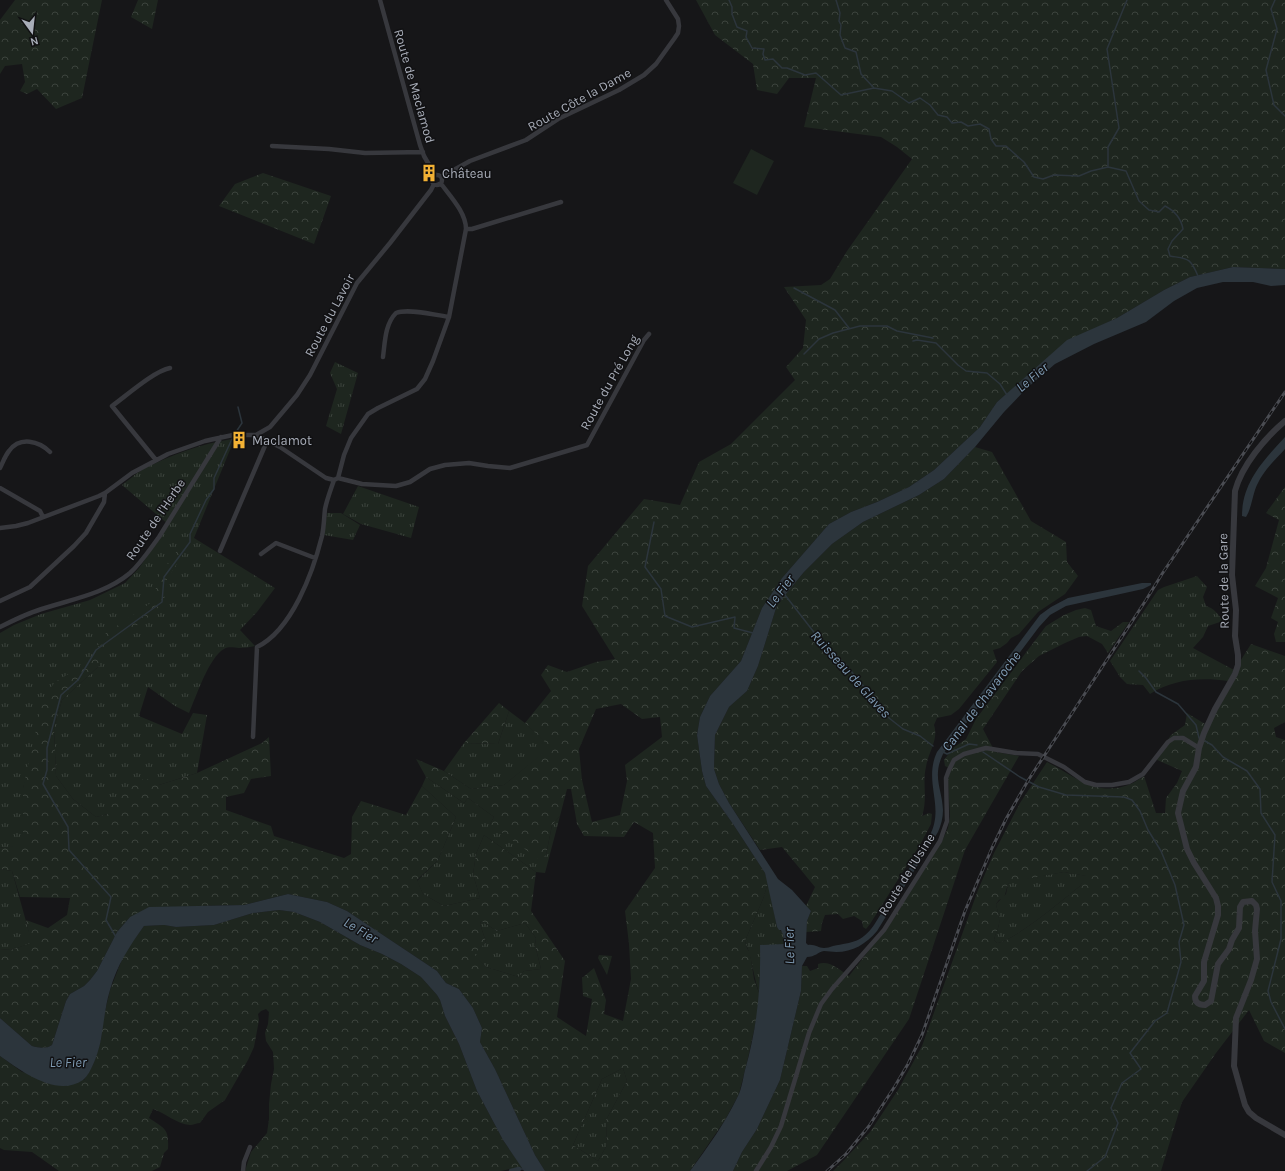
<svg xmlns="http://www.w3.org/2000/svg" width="1285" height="1171" font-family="Karla,sans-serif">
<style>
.grass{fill:url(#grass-tufts)}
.forest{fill:url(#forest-crowns);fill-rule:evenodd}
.pitch{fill:#1e261f}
.water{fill:#2c353c}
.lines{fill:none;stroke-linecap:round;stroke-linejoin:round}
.stream{stroke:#2c353c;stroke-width:1.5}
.canal{stroke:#2c353c;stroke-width:4.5}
.minor{stroke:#37383d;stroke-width:4.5}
.tertiary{stroke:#37383d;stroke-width:6}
.rail-casing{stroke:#4a4c52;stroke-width:3}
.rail{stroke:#111113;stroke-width:1.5;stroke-dasharray:4.5;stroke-linecap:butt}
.labels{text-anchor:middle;stroke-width:3;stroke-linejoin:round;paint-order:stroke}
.street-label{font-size:13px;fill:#a8adb8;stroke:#111113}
.poi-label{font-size:13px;fill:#a8adb8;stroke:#111113;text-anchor:start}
.water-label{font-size:14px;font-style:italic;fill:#7f9bb3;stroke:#111113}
</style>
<defs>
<pattern id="grass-tufts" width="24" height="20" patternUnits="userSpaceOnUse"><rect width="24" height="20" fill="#1e261f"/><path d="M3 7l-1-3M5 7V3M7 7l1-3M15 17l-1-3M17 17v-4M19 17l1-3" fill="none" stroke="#3c433d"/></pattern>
<pattern id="forest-crowns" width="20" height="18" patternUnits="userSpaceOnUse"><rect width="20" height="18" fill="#1e261f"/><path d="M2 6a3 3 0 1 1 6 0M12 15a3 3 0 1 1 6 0" fill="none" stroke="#3c433d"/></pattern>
</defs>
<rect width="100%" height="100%" fill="#161618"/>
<path class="grass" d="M335,362L358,373L341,434L326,426L337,389L330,373Z
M232,439V445L194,538L275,588L257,612L240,630L255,646C250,647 244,648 239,648C235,648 229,646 224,649C209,657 196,697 189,713L175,706L148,687L139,716L182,734L193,713L207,715L197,773L159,785L114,805L108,814L96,817L73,799L56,776L54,728L62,700L100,665L55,682L23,788V845L4,848L0,847V633L14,625L41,614L90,600L125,583L139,568L169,525L122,485C129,480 135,474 142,470C170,455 201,444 232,439Z
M358,486L419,507L411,538L361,524L343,514Z
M327,513H341L360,525L353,540L324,535Z
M1197,576L1207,587L1203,597L1206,606C1214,608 1218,614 1223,621L1208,626L1203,637L1193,648L1234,670L1228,681C1201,677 1173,679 1150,694L1143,685L1127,684L1120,677L1110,661L1158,590L1164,587Z
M509,711L525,723L551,747L504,785L471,789L444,771L464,743L498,744Z
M426,777L464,803L468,798L494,817L490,824L546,855L552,825L560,816L545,873L536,872L484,835L476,854L473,874L480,898L444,906L423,894L417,881L438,860L456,817L422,786Z
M0,869L12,871L32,943L11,950L0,949Z
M1064,872L1087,876L1080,886C1064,899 1014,941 997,943L994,940C995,934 998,930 999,924C1000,917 997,910 996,904L1006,894L1008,884L1011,881Z
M768,883L777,927L783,933L784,945L760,973L759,993C755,981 753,968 750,956C749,950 746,946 745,941L763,899Z
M481,921L497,931L525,923L536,938L535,945L541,969L524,971L519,977L486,967L473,954L486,942L480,924Z
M623,1068L627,1081L606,1120L607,1145L598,1161L573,1145L602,1079Z"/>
<path class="forest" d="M15,0H102L82,98L56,109L37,89L27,94L20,91L25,82L22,64L5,66L0,74V20Z
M138,0H158L152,29L131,17Z
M696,0H1285V269L1233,267L1190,277L1164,290L1117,318L1067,341L997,402L980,427L934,470L909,487L877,502L851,512L829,524L782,578L762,608L741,661L710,696L700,717L697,735L702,771L706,786L733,824L765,873L768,883L763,899L745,941L747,948L750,953L754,979L759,993L758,1012L748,1058L739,1094L725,1120L690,1171H545L535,1155L495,1069L480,1042L482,1028L473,1008L459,989L446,983L437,971L347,911L327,902L288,894L244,905L197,906L130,917L117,932L97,971L90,980L84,986L70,994L66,1001L52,1045C46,1049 40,1048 32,1046L0,1018V949L11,950L31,943L26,920L48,928L67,915L70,898L20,897L12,871L0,869V847L4,848L23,844V788L43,699L55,682L98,657L100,665L62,700L54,728L56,776L73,799L96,817L108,814L106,800L114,804L120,793L145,778L159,785L197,773L262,743L269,737L271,776L251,779L244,793L226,797V810L271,826L274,836L344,858L351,854L352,817L361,801L406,815L422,786L456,817L438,860L417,880L423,894L444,906L480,898L473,874L476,854L484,835L536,872L531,911L565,961L557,1017L586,1036L592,999L583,996L582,978L594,968L606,1000L604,1014L623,1021L631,979L629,944L625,911L655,868L653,833L634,822L624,837L584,836L577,824L571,789H567L560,816L552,825L546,855L540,860L490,824L494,817L468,798L464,803L426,777L416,759L444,771L471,789L504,785L550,747L525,723L551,691L541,675L548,665L567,672L596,662L615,659L582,606L588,566L644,499L680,505L699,462L731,444L795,380L786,367L803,348L806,320L784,287L821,285L830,279L847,251L912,159L897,147L881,137L804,127L816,78H789L777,94L757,90L753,64L715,35ZM621,704L642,719L660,717L662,737L625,765L627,781L620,815L592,822L582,780L579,749L596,709ZM481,921L497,931L525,923L536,938L535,945L541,969L524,971L519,977L486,967L474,954L486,942L480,924ZM623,1068L627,1081L606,1120L607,1145L598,1161L573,1145L602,1079Z
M263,173L331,196L314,244L219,206L235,184Z
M975,447L992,452L1031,521L1066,542L1067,562L1078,576L1065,594L1038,612L1019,634L1011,638L1007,643L1000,648L993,650L997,662L959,709L951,715L937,718L934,725C939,740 928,752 926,767C922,783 928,798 922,816L929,813L932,814L931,824L921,843L870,924L866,929L863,927L862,921L854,916L843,919L838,914L825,915L822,923L821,931L806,932L807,921L811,911L806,906L815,887L782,847L760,850L729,803L719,784L714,769L715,735L729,707L747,691L758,666L777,605L804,572L832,544L863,522L919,495L944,479Z
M1285,487V642H1276L1274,634L1278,622L1271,618L1278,598L1255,586L1266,568L1279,520L1266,513Z
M181,546L185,551L167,579L164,602L143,622L93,649L105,634L152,602L160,573Z
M1085,608L1091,610L1096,626L1111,631L1123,622H1129L1108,653L1102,644L1087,636L1079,637L1065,643L1039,656L1022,671L983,729L995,752L1019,756L965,850L909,1019L817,1155L787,1171H733L742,1152L757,1129L780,1080L801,991L802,966H807L810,971L818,968V964C830,960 839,970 849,976L891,922L943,839L948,828L950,817L948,779L951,769L945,766L944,760L953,748L966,739L976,719L1046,626L1064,615L1076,610Z
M1251,644L1285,656V722L1274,728L1276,737L1285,740V1053L1264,1041L1249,1010L1216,1053L1182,1102L1161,1171H833L845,1159L870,1132L898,1090L922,1046L978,890L994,853L1020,803L1047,762C1074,776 1097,797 1128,785C1134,783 1139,779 1144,776L1156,813H1165L1166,798L1177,783L1182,771L1155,759L1171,735L1185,725L1187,713L1205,724L1234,671ZM1064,872L1086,876L1080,886C1064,899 1014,941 997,943L994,940C995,934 998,930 999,924C1000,917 997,910 996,904L999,900L1004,898L1008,884L1011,882Z
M499,703L509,711L498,744L464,743Z
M279,910L294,912L320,922L360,945L382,954L401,964L421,977L437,995L440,1000L445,1016L459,1044L477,1091L503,1140L523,1169H510L501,1171H245L251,1152L267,1133L269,1119V1104L271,1084L274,1069L273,1052L266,1041L265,1033L268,1024L269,1012L266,1009L261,1011L258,1014L259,1020L254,1047L248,1060L225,1100L208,1112L200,1123C197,1123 193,1125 190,1125C177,1124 165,1113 153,1109L149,1118C165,1129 169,1128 168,1149L164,1153L160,1167L152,1171H59L32,1152L4,1150L0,1148V1056L22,1072L84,1080L93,1065L101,1039L103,1020L110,990L121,962L125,952L144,926L164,925L176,927L214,925L253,913Z
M599,955L612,956L607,975L598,958Z"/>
<path class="pitch" d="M751,149L774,161L757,195L733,183Z"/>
<path class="water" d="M1233,267L1285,269V285L1271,286L1253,282H1223L1197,288L1174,301L1146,322L1094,344L1055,364L1027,388L1004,412L975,447L944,479L919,495L863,522L832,544L804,572L777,605L758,666L747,691L729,707L715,735L714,769L719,784L729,803L778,879L792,890L811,911L807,921L806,943L808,945C815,944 818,948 824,948C827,948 830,947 833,946C853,942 861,943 874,925L930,835C945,806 923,782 937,752L1040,615L1051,607L1068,598L1142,583H1151V585L1143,589L1066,606L1050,615L1039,627L943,754C932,777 942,788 943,810C943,818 941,825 938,832L877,931C866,944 853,952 836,952C832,952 828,951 824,951C818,952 815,957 807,957L802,966L801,991L780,1080L757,1129L742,1152L733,1171H690C708,1147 725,1123 738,1096C742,1088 743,1078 745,1070C757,1028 761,988 760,945L784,944L783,934L782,933L781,930H779L777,927L765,873L733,824L706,786L702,771L697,735L700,717L710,696L741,661L762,608L782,578L829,524L851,512L877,502L909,487L934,470L980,427L997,402L1067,340L1117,318L1164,290L1190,277Z
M1285,437V449C1273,462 1261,473 1255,490C1252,499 1251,509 1246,517L1242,516C1242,482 1264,460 1285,437Z
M288,894L327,902L347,911L437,971L446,983L459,989L473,1008L482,1028L480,1042L495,1069L535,1155L545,1171H524L503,1140L477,1091L459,1044L445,1016L440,1000L437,995L421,977L401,964L382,954L360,945L320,922L294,912L279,910L253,913L214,925L176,927L164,925L144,926C129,947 117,965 110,990C105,1006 104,1023 101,1039C99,1050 92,1073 83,1080C57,1098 21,1071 0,1056V1018L32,1046C40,1048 46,1049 52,1045L66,1001L70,994L84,986L90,980L97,971L117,932L130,917L149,907L244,905Z"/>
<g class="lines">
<path class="stream" d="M729,0L732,7V14L737,27L747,31L746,37L752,48L764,49L763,54L765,60L773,59L782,68H787L805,75L816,73L841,95L874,88L892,91L909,103L920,98L930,105L938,115L947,117L952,123L961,122L968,126L980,124L989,129L991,139L996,146H1006L1024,162L1034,177L1043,179L1054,175L1079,176L1091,171L1108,167L1126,171L1139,201L1149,210L1159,212L1165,206C1175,211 1181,218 1183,229L1172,241L1168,249L1170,256C1188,259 1190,257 1198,276
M836,0L840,13L839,21L841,25L840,35L845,48L856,52L861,74L874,88
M1275,0L1271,9L1277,29L1266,70L1274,105L1285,116
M1108,167V147L1119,128L1107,49L1127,0
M794,288L835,310L849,328
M913,341L917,340L936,343L958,365L966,371L987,373L1000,384L1007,395
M804,354L819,339L833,333L860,326H887L897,331L933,338
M236,432L242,423L238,407
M654,522L645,567L661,589L665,616L692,627L735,617L734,628L753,633
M785,595L820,640L846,665L865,688L869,695L882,706L889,718L903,729L920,736L933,746
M1139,671L1146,678L1156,692L1178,704L1196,725L1199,738
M1205,741L1212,745L1223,757L1247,771L1260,789L1261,813L1275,835L1272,882L1281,901V939L1268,991L1271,1002L1285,1029
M943,752L947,754L969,744L977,745
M983,752L1020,777L1039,787L1066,795L1124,797L1132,800L1140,811L1148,830L1161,851L1175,885L1184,925L1179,942L1181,962L1167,1013L1155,1021L1130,1053L1141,1069L1122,1083L1111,1108L1118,1123L1105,1157L1087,1171
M116,937L106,920L111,897L69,850L68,827L43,784L47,770V748L61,695L78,680L96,650L162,602L164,577L190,542V534L206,500L214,489V478L232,439
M519,1169H525"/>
<path class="canal" d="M511,1171L519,1169"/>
<path class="minor" d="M380,0L420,145L424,156L435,175
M272,146L329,149L365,153L423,152
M432 180a5 5 0 1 1 10 0a5 5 0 1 1-10 0Z
M441,177L470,161L526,140L558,119L619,90L644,75L656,64L674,39L678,33L679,26L678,19L666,0
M466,229H472L561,202
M383,357C385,342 385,324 396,313C408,308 436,315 449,317
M256,435L280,447L326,478L334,480L338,478L344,455L351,438L368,414L378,408L417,389L425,379L433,361L449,317L466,229C466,213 451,197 442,185L439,184
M156,460L112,406C126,396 154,371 170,368
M0,468C3,462 5,456 9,451C20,436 39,441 50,452
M338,478L362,484L396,486L410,482L430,469L445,465L469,463L488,466L510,468L587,445L644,340L649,334
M0,488L40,511L43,517
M0,528L16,526L28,523L99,496L105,493L132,473L168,454L205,441L214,439L233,435H256L270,427L297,395L310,375L357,283L390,243L431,190L434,184
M220,551L267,441
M261,554L276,543L315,558
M0,601L30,587L74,546L86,533L104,502L105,493
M0,627C12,621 24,615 36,611C67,600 104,595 130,573C141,563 150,549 159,537L221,437
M253,737L257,647C292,630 313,572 322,536C324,527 324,518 325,509C327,499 331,489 334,480
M243,1171L244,1162L250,1147
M756,1171L771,1147L781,1126L809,1033L821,1004L832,989L884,930L940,841L947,821L946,778L949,770L954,760L964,754L986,748L1016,753L1038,754L1064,767L1085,782L1096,785H1112L1129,782L1143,774L1168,742L1174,738H1183L1199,748"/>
<path class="tertiary" d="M1285,421C1265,438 1242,465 1235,491L1232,575L1236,610L1235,636L1238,655V665L1235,674L1215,709L1204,733L1199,748L1196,767L1183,791L1178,813L1187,849L1194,863L1216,898L1218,906V915L1204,962V981L1195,996C1195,1002 1198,1005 1205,1005L1211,1001L1218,964L1229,949L1232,940L1239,928L1240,907L1243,902L1252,901L1256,905L1257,909L1255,931L1257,959L1251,980L1236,1018L1234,1066L1245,1105L1249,1112L1256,1118L1285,1135"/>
<g class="rail-casing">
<path id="rail" d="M827,1171L846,1154L869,1126L895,1086L908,1064L922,1035L965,911L992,848L1006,819L1029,779L1146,600L1162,574L1285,392"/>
</g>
<use href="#rail" class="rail"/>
</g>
<defs>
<g id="building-bare" transform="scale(1.38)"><path d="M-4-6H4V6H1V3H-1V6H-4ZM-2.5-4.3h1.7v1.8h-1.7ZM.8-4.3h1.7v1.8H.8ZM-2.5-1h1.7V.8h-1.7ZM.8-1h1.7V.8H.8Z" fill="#f2b134" stroke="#111113" stroke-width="2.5" paint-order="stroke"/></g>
</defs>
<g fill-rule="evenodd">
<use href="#building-bare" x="429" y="173"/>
<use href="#building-bare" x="239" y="440"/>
</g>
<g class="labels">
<g class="street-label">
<text transform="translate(415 86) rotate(74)" y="5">Route de Maclamod</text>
<text transform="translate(579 99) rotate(-29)" y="5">Route Côte la Dame</text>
<text transform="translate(329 315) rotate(-62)" y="5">Route du Lavoir</text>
<text transform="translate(609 382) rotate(-61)" y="5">Route du Pré Long</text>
<text transform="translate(155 519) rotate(-56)" y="5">Route de l'Herbe</text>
<text transform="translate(1223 581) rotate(-91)" y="5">Route de la Gare</text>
<text transform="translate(906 874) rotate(-58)" y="5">Route de l'Usine</text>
</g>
<g class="poi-label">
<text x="442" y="178">Château</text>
<text x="252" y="445">Maclamot</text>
</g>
<g class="water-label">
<text transform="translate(1032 377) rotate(-40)" y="5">Le Fier</text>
<text transform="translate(780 591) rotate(-53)" y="5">Le Fier</text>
<text transform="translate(851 674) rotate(48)" y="5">Ruisseau de Glaves</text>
<text transform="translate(981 701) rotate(-53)" y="5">Canal de Chavaroche</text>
<text transform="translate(361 930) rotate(31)" y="5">Le Fier</text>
<text transform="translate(789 946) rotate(-91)" y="5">Le Fier</text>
<text x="68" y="1067">Le Fier</text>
</g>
</g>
<g transform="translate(32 32) rotate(165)" stroke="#111113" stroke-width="3" paint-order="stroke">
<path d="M0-3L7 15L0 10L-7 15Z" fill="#a8adb8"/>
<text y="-6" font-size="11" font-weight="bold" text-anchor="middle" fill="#a8adb8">N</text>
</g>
</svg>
